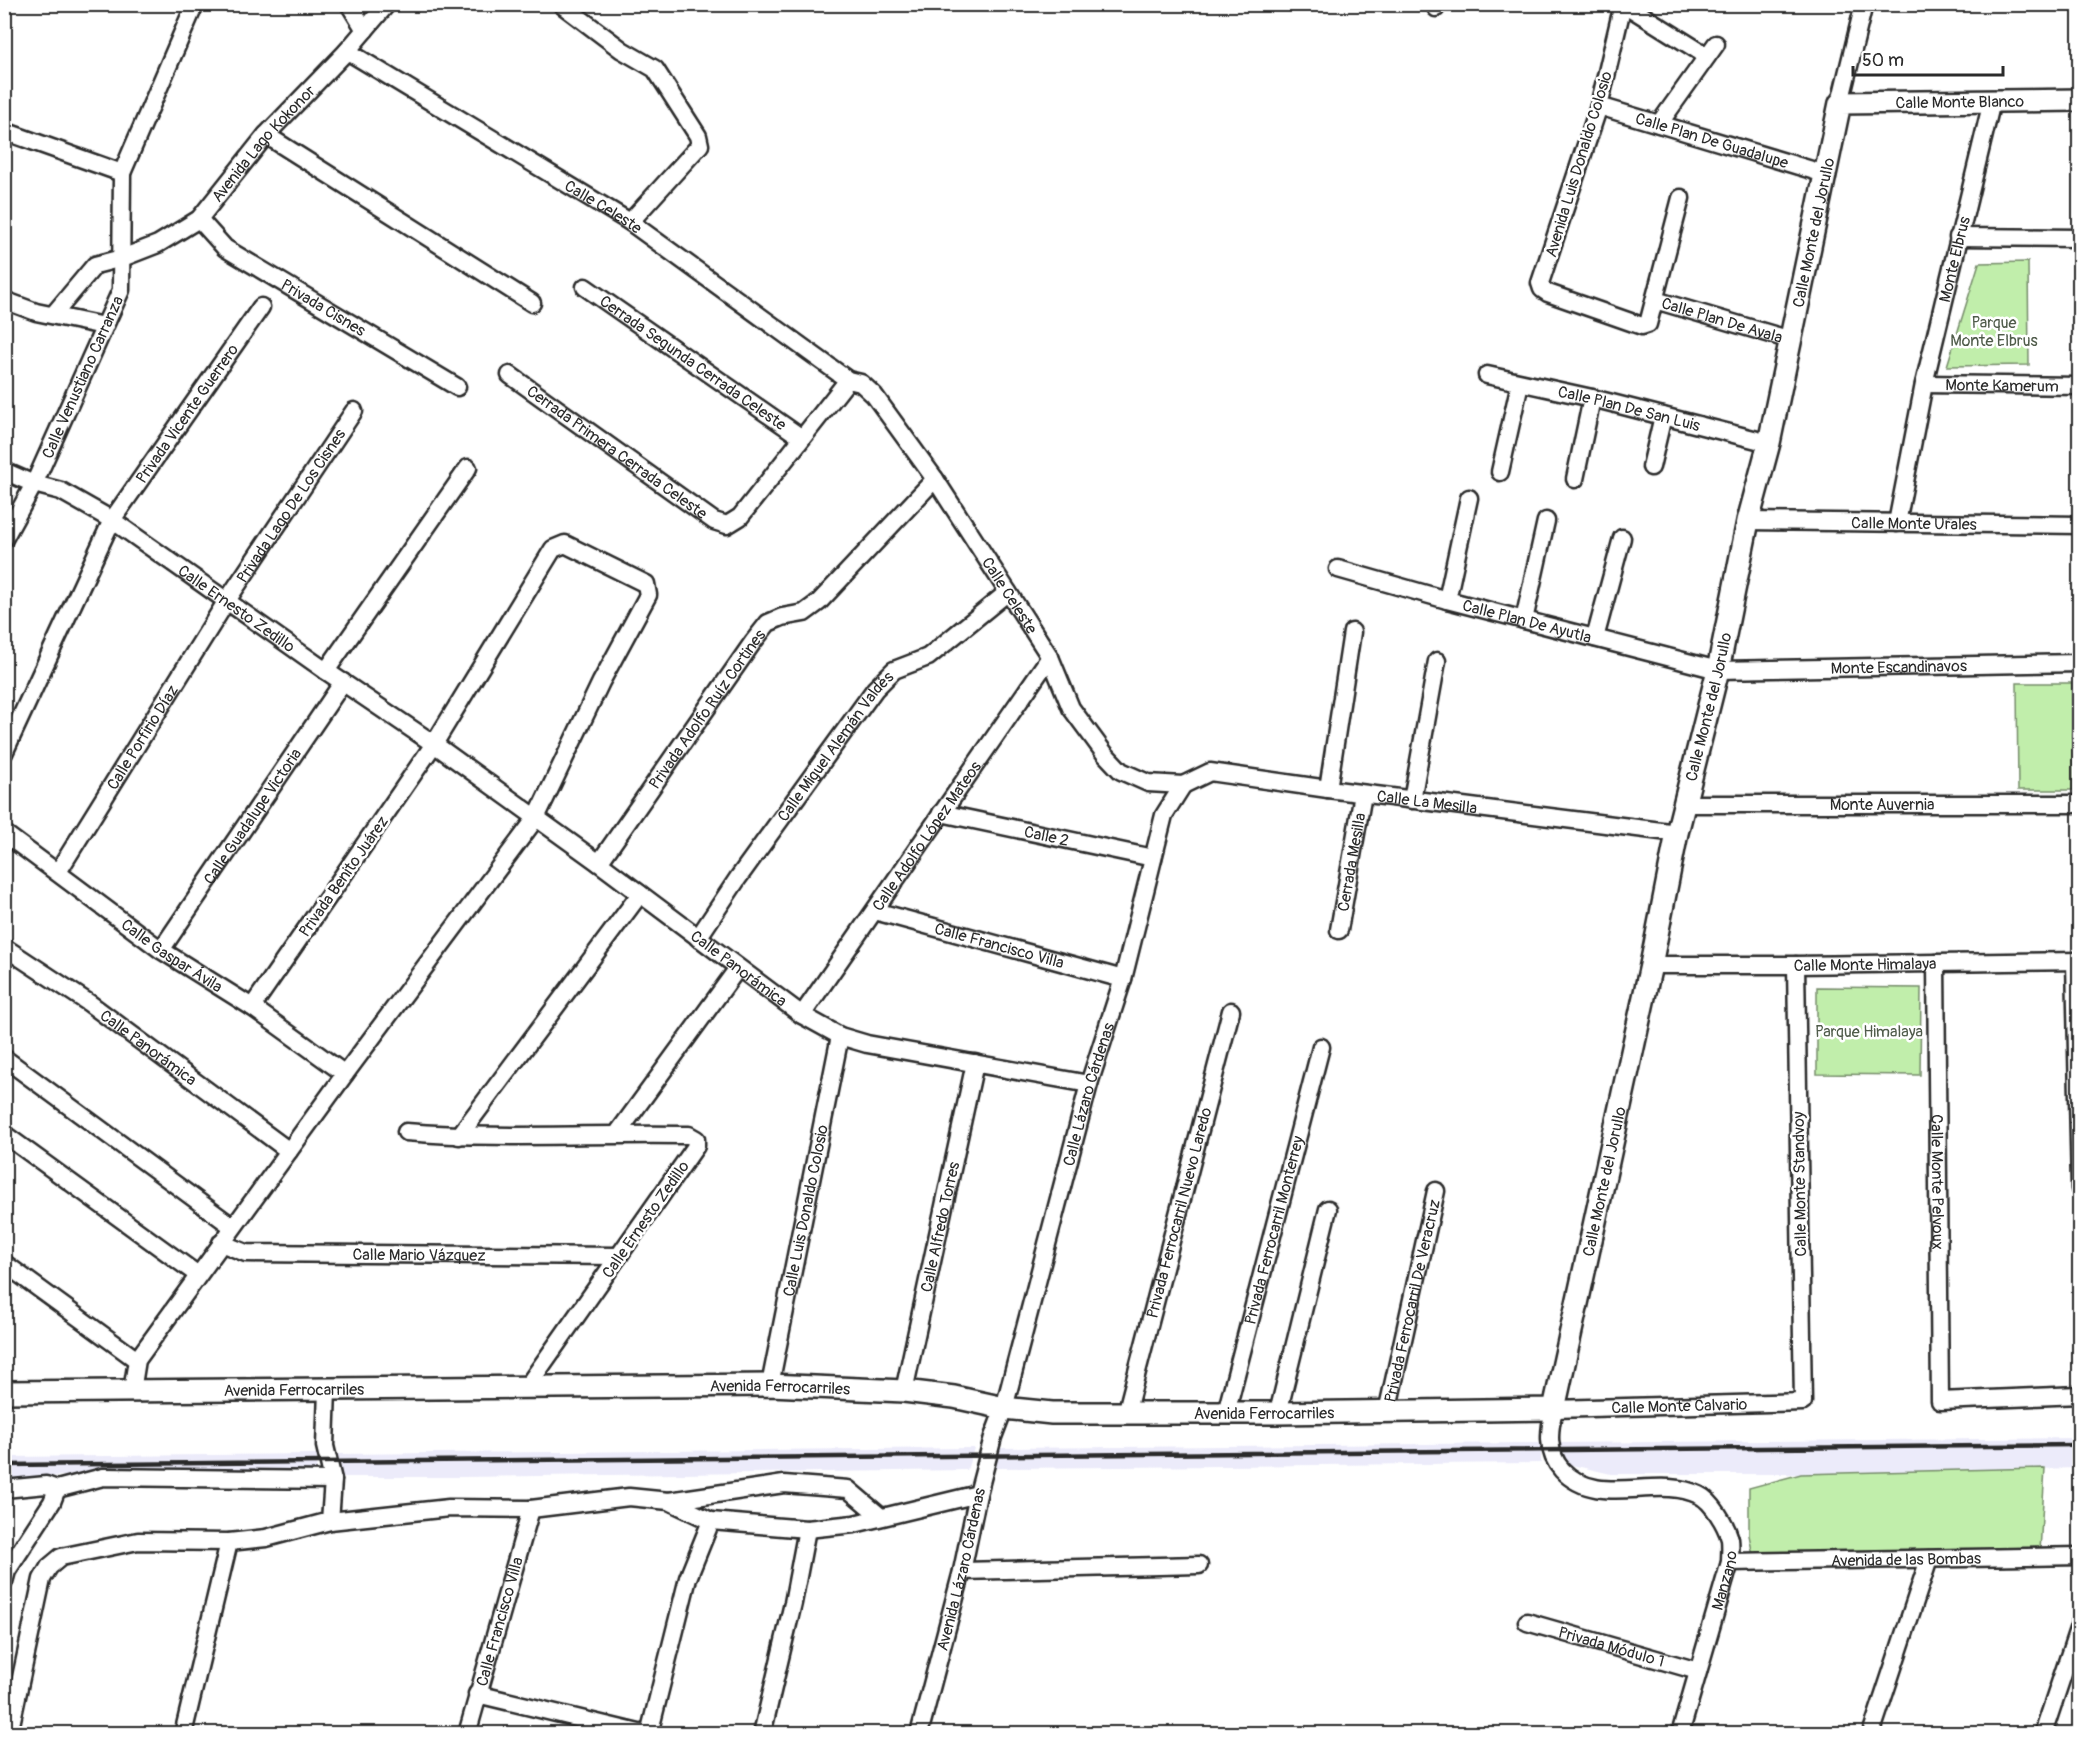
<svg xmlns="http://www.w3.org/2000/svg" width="2084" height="1738" font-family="Pangolin,sans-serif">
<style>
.built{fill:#ecebfa}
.green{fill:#c1eeab;stroke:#768c6b;stroke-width:1.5}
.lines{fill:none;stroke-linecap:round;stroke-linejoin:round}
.minor-casing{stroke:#2b2b2b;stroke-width:21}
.tertiary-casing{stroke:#2b2b2b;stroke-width:26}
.minor{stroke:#fff;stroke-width:16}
.tertiary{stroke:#fff;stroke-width:21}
.rail{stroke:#2b2b2b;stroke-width:4.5}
.labels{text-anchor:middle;stroke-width:5;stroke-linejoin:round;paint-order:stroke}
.street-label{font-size:16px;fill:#2b2b2b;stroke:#fff}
.park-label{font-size:16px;fill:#505c4b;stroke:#fff}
</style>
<rect width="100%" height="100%" fill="#fff"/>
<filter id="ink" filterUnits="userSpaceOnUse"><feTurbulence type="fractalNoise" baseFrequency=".0167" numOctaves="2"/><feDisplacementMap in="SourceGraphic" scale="12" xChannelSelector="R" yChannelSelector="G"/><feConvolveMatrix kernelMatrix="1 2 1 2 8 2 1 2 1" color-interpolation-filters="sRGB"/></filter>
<g filter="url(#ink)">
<path class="built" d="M2080,1438L2079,1468L1801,1474H1611L1559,1462L1560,1443Z
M1541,1443V1463L996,1468L999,1448Z
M974,1448L967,1470L462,1477H335L336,1454Z
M317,1454L316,1477L61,1476L5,1479V1457Z"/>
<path class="green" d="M2028,262L2029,365L1947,366L1979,263Z
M2017,683H2072L2073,790H2018Z
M1817,987L1921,988L1920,1075L1817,1074Z
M2045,1468L2040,1551L1753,1556L1749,1535V1488L1801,1474Z"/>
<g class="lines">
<g class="minor-casing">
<g id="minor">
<path d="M349,4L365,30"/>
<path d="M561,4L622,50L655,69L698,136L700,145L630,222"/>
<path d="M1623,4L1599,106L1540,283L1542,289L1548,293L1642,326L1648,324L1681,198"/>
<path d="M1624,4L1707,56"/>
<path d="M1436,8L1438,4"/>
<path id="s1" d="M347,51L630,222L848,380L861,383L874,395L935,479L1050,657L1071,708L1105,754L1121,771L1148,783L1183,785L1210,772L1328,789L1677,833"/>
<path d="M1840,103L1864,4"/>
<path id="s2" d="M1599,106L1825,174"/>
<path d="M1659,124L1716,44"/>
<path d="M4,131L122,173"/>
<path d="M266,135L532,303"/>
<path id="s3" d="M199,219L225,248L457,387"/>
<path d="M1958,237L2080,238"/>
<path id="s4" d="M585,287L802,438"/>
<path d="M4,300L36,312L104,326"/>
<path id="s5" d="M1655,300L1791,340"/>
<path id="s6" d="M53,315L95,265L122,258L158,244L199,219L266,135L347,51L387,4"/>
<path id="s7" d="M510,375L714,521L727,525L740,517L848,380"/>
<path id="s8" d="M1487,375L1592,398L1769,443"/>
<path id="s9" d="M1924,384L2080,386"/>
<path d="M1651,467L1663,416"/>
<path id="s10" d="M4,471L34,484L61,491L112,520L326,671L434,744L599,863L802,1015L840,1036L867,1044L1089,1084"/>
<path d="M1500,472L1520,383"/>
<path d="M1575,479L1592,398"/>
<path id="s11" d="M1748,521L2080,525"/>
<path id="s12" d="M1897,523L1924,384L1992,101"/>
<path id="s13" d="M4,539L34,484L121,290L122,173L195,4"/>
<path id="s14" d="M1338,569L1447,600L1718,670L2080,663"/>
<path d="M1447,600L1469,498"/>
<path d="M1524,620L1546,521"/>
<path d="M1595,638L1622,538"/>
<path d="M326,671L468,468"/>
<path id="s15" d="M4,753L112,520L261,307"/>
<path d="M1328,789L1352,632"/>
<path d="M1412,800L1437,661"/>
<path id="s16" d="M1684,804H2080"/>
<path id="s17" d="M941,813L1153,858"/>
<path id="s18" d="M4,833L161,950L252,1007L345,1074"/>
<path id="s19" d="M599,863L753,642L768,623L782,617L804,613L819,602L935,479"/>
<path id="s20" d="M58,872L226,602L354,411"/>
<path id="s21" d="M875,911L1123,979"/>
<path id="s22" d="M1339,930L1363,794"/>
<path id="s23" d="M698,938L738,878L875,689L894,670L928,657L1008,592"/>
<path id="s24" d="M4,947L89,1003L289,1151"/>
<path id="s25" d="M161,950L343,682"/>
<path d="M2075,961L2080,1189"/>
<path id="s26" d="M1936,963L1940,1401L2080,1395"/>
<path id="s27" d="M1651,965H1796L2080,961"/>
<path id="s28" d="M802,1015L1050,657"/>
<path d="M4,1058L233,1227"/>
<path d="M406,1132C500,1140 595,1133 689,1135L696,1139V1146L526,1388"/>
<path d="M4,1134L198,1275"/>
<path d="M617,1134L738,968"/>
<path d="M459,1136L640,894"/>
<path id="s29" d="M221,1243L246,1253L619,1256"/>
<path d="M4,1263L137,1360"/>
<path id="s30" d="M770,1385L840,1036"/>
<path d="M327,1390L325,1446L333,1480L330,1521"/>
<path d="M132,1391L137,1360L345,1074L536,818L601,682L648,595L646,584L565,544L553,549L434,744L252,1007"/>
<path id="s31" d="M904,1391L975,1063"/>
<path id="s32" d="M1387,1412L1436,1191"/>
<path id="s33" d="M1226,1413L1321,1047"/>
<path d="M1278,1413L1328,1209"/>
<path id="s34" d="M1126,1414L1231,1011"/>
<path d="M4,1489L46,1485L57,1489L103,1477L333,1480"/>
<path d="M669,1501L784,1484L848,1489L881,1517"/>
<path id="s35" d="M1730,1562L2080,1556"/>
<path d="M962,1571L1199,1565"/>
<path d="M4,1582L7,1571L52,1502L57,1489"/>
<path id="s36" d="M1527,1622L1698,1671"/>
<path d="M477,1694L643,1734"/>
<path d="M9,1734L42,1579L49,1567L61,1557L138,1541L229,1542L266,1538L330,1521L449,1508L531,1509L629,1497L669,1501L711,1521L807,1529L854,1524L978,1494"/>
<path d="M183,1734L229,1542"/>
<path id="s37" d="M467,1734L531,1509"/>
<path d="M649,1734L688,1578L711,1521"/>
<path d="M762,1734L793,1603L807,1529"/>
<path id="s38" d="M919,1734L962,1571L978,1494L993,1437L1004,1408L1089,1084L1123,979L1164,815L1183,785"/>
<path id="s39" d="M1680,1734L1730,1562C1730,1555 1731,1546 1730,1539C1726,1525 1712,1501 1699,1495C1656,1474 1598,1509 1562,1470C1546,1452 1549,1430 1554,1409L1803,1402L1796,965"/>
<path d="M1871,1734L1929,1559"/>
<path d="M2043,1734L2080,1623"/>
</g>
</g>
<g class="tertiary-casing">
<g id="tertiary">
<path id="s40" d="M4,1392L770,1385L904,1391L954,1397L1004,1408L1052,1413H1278L1554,1409L1651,965L1677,833L1718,670L1748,521L1769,443L1840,103L2080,100"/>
</g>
</g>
<use href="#minor" class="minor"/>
<use href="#tertiary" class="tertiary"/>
<path class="rail" d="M4,1465L2080,1445"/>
</g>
</g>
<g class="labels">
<g class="street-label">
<text dy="6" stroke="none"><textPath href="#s40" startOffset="3009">Calle Monte Blanco</textPath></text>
<text dy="6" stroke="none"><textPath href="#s2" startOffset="118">Calle Plan De Guadalupe</textPath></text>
<text dy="6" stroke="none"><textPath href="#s6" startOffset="279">Avenida Lago Kokonor</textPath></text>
<text transform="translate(1578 164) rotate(-73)" y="6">Avenida Luis Donaldo Colosio</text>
<text dy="6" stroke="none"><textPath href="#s1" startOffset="300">Calle Celeste</textPath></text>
<text dy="6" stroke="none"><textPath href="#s40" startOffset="2757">Calle Monte del Jorullo</textPath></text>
<text dy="6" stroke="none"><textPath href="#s12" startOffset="270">Monte Elbrus</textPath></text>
<text dy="6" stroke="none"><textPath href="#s3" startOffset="154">Privada Cisnes</textPath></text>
<text dy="6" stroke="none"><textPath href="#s5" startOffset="70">Calle Plan De Ayala</textPath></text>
<text dy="6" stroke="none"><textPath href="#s4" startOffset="132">Cerrada Segunda Cerrada Celeste</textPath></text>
<text dy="6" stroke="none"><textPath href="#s13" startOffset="180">Calle Venustiano Carranza</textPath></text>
<text dy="6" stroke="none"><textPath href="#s9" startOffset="78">Monte Kamerum</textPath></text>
<text dy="6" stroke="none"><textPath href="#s8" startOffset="146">Calle Plan De San Luis</textPath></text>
<text dy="6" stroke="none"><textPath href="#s15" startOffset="387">Privada Vicente Guerrero</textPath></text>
<text dy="6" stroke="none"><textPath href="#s7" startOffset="132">Cerrada Primera Cerrada Celeste</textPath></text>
<text dy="6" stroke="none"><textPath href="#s20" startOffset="434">Privada Lago De Los Cisnes</textPath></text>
<text dy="6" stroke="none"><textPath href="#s11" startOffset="166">Calle Monte Urales</textPath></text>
<text dy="6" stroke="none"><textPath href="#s1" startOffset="873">Calle Celeste</textPath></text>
<text dy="6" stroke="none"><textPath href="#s10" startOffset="272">Calle Ernesto Zedillo</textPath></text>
<text dy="6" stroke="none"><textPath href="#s14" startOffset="196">Calle Plan De Ayutla</textPath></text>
<text dy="6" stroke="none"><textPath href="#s14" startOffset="574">Monte Escandinavos</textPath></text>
<text dy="6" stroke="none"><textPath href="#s40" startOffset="2271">Calle Monte del Jorullo</textPath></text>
<text dy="6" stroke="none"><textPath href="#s19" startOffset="188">Privada Adolfo Ruíz Cortines</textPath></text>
<text dy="6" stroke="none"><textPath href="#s20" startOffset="159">Calle Porfirio Díaz</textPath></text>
<text dy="6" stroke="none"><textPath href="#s23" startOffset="236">Calle Miguel Alemán Valdés</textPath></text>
<text dy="6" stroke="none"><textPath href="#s1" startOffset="1396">Calle La Mesilla</textPath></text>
<text dy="6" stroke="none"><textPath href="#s16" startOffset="198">Monte Auvernia</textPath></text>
<text dy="6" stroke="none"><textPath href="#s25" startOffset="162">Calle Guadalupe Victoria</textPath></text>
<text dy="6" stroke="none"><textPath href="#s28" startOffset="218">Calle Adolfo López Mateos</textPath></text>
<text dy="6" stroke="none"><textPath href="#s17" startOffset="108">Calle 2</textPath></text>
<text dy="6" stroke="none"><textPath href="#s22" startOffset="69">Cerrada Mesilla</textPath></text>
<text transform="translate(343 876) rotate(-55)" y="6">Privada Benito Juárez</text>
<text dy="6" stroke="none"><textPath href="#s21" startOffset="129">Calle Francisco Villa</textPath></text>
<text dy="6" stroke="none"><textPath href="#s18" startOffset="208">Calle Gaspar Ávila</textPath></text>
<text dy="6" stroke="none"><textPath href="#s27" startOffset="214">Calle Monte Himalaya</textPath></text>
<text dy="6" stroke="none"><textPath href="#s10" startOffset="890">Calle Panorámica</textPath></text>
<text dy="6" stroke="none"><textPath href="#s24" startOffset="176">Calle Panorámica</textPath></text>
<text dy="6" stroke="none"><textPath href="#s38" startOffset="662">Calle Lázaro Cárdenas</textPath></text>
<text dy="6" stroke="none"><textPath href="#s40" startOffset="1785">Calle Monte del Jorullo</textPath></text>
<text dy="6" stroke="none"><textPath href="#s26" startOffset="219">Calle Monte Pelvoux</textPath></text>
<text transform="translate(1799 1184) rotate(-91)" y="6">Calle Monte Standvoy</text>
<text dy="6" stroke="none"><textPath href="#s30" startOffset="178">Calle Luis Donaldo Colosio</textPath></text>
<text dy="6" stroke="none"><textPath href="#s34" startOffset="208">Privada Ferrocarril Nuevo Laredo</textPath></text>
<text transform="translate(645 1219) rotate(-55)" y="6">Calle Ernesto Zedillo</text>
<text dy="6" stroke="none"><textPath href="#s31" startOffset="168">Calle Alfredo Torres</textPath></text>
<text dy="6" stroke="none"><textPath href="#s33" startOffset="189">Privada Ferrocarril Monterrey</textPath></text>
<text dy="6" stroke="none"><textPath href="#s29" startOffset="200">Calle Mario Vázquez</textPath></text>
<text dy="6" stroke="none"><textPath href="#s32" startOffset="114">Privada Ferrocarril De Veracruz</textPath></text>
<text dy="6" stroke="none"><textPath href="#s40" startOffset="776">Avenida Ferrocarriles</textPath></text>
<text dy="6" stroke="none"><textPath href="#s40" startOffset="290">Avenida Ferrocarriles</textPath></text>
<text dy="6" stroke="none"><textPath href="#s39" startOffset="590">Calle Monte Calvario</textPath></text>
<text dy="6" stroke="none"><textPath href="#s40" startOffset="1262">Avenida Ferrocarriles</textPath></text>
<text dy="6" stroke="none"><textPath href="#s35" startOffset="176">Avenida de las Bombas</textPath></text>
<text dy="6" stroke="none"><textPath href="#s38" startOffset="170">Avenida Lázaro Cárdenas</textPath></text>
<text dy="6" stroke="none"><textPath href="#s39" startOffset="160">Manzano</textPath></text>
<text dy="6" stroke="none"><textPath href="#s37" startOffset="117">Calle Francisco Villa</textPath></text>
<text dy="6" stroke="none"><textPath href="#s36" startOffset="88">Privada Módulo 1</textPath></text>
</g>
<g class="park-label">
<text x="1994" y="328">Parque<tspan x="1994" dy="18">Monte Elbrus</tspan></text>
<text x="1869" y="1037">Parque Himalaya</text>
</g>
</g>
<rect width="2084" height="1738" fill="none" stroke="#fff" stroke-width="24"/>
<rect x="12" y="12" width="2060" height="1714" fill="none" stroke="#2b2b2b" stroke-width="2" filter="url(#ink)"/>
<path d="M1853 66v9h150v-9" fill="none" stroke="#2b2b2b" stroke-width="3"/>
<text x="1862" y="66" font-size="18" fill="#2b2b2b" stroke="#ffffff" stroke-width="4.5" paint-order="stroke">50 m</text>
</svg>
